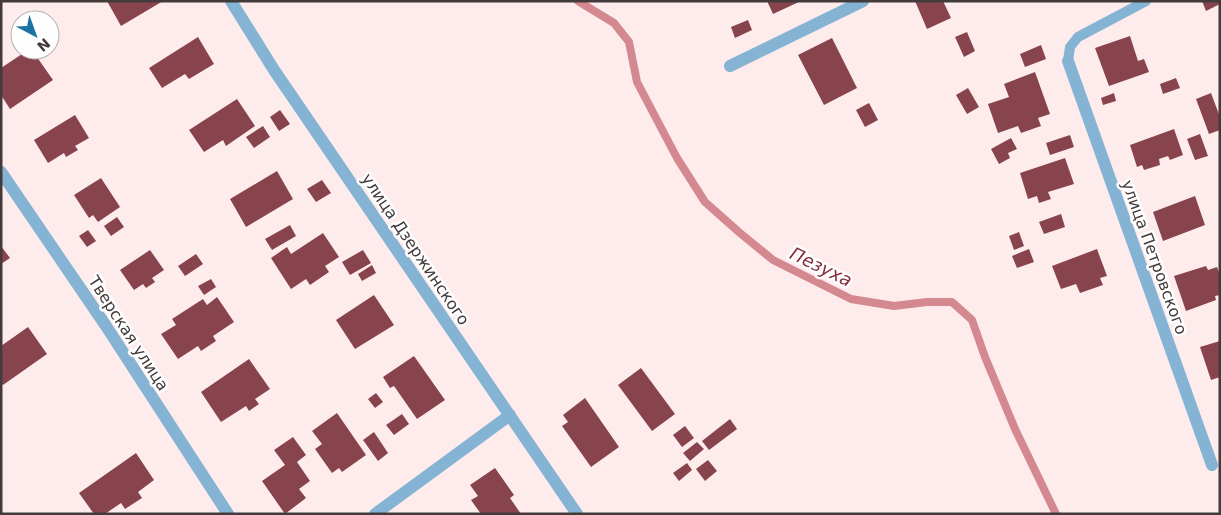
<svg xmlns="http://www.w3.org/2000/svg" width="1221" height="515" font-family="'DejaVu Sans',sans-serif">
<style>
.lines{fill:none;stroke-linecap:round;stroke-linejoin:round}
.stream{stroke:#d48890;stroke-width:8}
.building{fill:#88444d}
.service{stroke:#84b3d4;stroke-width:10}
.minor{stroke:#84b3d4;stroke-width:12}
.labels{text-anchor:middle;stroke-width:5;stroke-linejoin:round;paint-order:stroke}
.street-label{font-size:16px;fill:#433a3b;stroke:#fefefe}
.water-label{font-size:18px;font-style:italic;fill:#862c3d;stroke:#fefefe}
</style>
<rect width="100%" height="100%" fill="#feeced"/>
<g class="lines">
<path class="stream" d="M578,1L614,23L629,42L637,82L677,158L705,202L740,233L773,260L851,299L894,306L927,302H952L972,320L985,357L1015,429L1056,514"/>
</g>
<path class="building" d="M107,1H163L121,26Z
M767,1H801L773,14Z
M915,1H943L951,18L927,29Z
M1202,1H1220V4L1206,11Z
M748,20L752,30L735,38L731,27Z
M967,32L975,51L964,57L955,37Z
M1130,36L1138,61L1144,59L1149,72L1109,86L1095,48Z
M198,37L214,64L189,79L185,74L162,88L149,68Z
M832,38L857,88L824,105L798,55Z
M1041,45L1046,59L1025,67L1020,54Z
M28,50H32L53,80L10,109L1,95V68Z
M1035,72L1050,114L1038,118L1041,126L1021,133L1018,126L998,133L988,104L1009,97L1004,84Z
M1176,78L1180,88L1163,94L1160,84Z
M968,88L979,107L967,114L956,95Z
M1114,93L1116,101L1103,105L1101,98Z
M1211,93L1220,117V130L1209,134L1196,99Z
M237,99L255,126L226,146L223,140L204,152L189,130Z
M869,103L878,120L865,127L856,110Z
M280,110L290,124L279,131L270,117Z
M75,115L89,138L75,146L78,150L66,157L64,153L48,163L34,140Z
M263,126L270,137L254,148L246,137Z
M1174,129L1183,155L1170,160L1168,156L1159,159L1160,165L1144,170L1142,165L1137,167L1130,145Z
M1200,134L1208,156L1195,160L1187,139Z
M1070,135L1074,147L1050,155L1046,143Z
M1011,138L1017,149L1008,153L1010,158L999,164L991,149Z
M1065,158L1074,184L1048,192L1051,199L1039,203L1037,196L1028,199L1020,173Z
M277,171L293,199L246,227L230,199Z
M101,178L120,207L98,222L93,215L89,218L74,195Z
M322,180L331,193L316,202L307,189Z
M1195,196L1205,225L1163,241L1153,212Z
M1061,214L1065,227L1044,234L1039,222Z
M117,217L124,227L111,236L104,226Z
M290,225L296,236L272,250L265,239Z
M88,230L96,241L87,247L79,236Z
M1019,232L1024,246L1014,250L1009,236Z
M323,233L339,257L325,266L329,272L310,285L306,279L291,289L271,258L287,247L291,254Z
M1,246L10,258L1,264Z
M1029,249L1034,262L1017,268L1012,256Z
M1097,249L1107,276L1100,278L1103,285L1080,293L1076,284L1061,289L1052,266Z
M150,250L164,270L152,278L155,282L146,288L143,284L134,290L120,270Z
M363,250L371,263L350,275L342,262Z
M196,254L203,264L185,276L178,266Z
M372,265L376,273L362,281L358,274Z
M1206,266L1208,270L1217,267L1220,275V295L1215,296L1216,300L1186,311L1174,276Z
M211,279L216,287L204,295L198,286Z
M374,295L394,325L355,349L336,320Z
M217,297L234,322L213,336L216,341L201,351L198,346L178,359L161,334L176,325L172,319L203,299L207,305Z
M28,327L47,354L3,385L1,382V346Z
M1220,341V377L1211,380L1200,347Z
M414,356L445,400L417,419L394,386L390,388L383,377Z
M249,359L270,389L255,399L259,404L249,411L246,406L221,422L201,392Z
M641,368L675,414L652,431L618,385Z
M376,393L383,402L375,408L368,399Z
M585,398L619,447L591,467L562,426L568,422L563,415Z
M337,413L366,455L342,472L339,468L332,473L315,449L322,444L312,431Z
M402,414L409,424L394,435L386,425Z
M730,419L737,429L709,450L702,441Z
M685,426L694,438L682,447L673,435Z
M374,432L388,453L378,461L363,440Z
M293,437L306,455L297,462L310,481L299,489L306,498L285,514L262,481L285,465L274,450Z
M697,442L704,449L690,461L683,453Z
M136,453L154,480L138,492L142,498L125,509L121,503L105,514H94L79,493Z
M708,460L717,471L705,481L696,469Z
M687,463L692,470L679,481L673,473Z
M495,468L514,495L510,498L521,514H481L471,500L478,496L470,485Z"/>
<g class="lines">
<path class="service" d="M1068,61L1070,47L1078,37L1146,1"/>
<path class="minor" d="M231,1L274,70L577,514
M1068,61L1212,465
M730,66L863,1
M1,172L106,326L228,514
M375,514L510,415"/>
</g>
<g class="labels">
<g class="street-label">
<text transform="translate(416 249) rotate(56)" y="6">улица Дзержинского</text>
<text transform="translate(1155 257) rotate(70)" y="6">улица Петровского</text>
<text transform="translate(129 333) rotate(57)" y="6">Тверская улица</text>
</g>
<g class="water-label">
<text transform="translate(821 267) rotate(26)" y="6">Пезуха</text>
</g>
</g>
<rect width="1221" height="515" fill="none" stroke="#433a3b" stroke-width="5"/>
<g transform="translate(35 35) rotate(139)"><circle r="24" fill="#fefefe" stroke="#b3b0b0"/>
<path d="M0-4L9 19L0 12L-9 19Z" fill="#1c72a2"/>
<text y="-8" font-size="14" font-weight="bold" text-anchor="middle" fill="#433a3b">N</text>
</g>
</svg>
